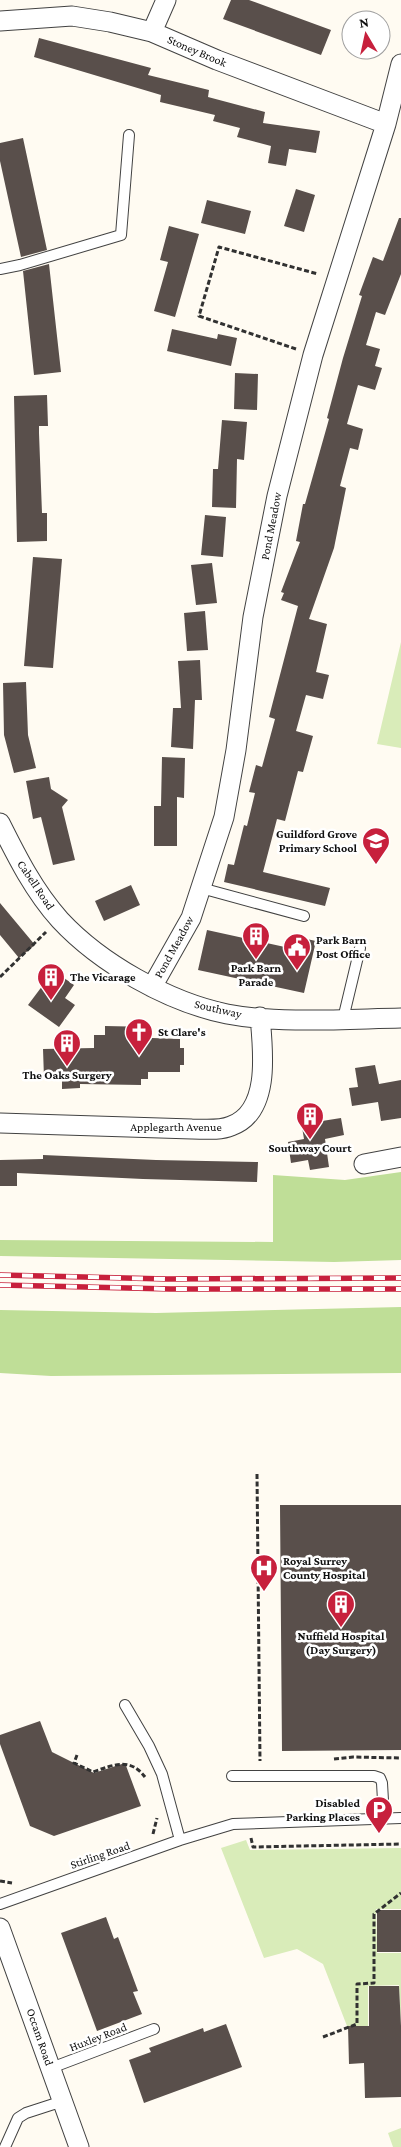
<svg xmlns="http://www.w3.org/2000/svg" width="401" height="2147" font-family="'Crimson Pro',serif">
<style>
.green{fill:#d9ecb9}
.forest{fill:#bfde97}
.building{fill:#594f4b}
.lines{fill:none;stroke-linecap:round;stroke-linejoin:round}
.service-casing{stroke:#424242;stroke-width:12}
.minor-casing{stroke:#424242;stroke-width:21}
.path{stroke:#313131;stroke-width:3;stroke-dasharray:5 2.5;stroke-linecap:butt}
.service{stroke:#fff;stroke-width:10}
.minor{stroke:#fff;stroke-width:19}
.rail-casing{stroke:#c7203c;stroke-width:5.5}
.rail{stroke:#fff;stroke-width:4;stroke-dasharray:11;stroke-linecap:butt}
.labels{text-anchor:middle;stroke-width:5;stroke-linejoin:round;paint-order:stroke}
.street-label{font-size:12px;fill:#0f0f0f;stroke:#fff}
.poi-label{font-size:12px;font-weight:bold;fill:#0f0f0f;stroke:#fff;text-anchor:start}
</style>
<rect width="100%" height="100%" fill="#fffbf2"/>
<path class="green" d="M401,642V748L377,744Z
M246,1840L250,1850L401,1848V1909H376L377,1953H401V2025L399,1985L368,1986V2026H347L323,1964L297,1949L264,1958L221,1848Z
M401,2128V2147H393L388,2133Z"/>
<path class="forest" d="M401,1172V1260L334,1262L0,1256V1240L273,1242V1175L345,1180Z
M401,1307V1373L51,1376L0,1373V1310L156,1313Z"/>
<path class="building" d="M231,0H249L331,30L321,55L223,19Z
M39,38L151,68L148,75L209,90L208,97L265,112L263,123L320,131L316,153L289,149L286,166L268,163L271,146L237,137L240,128L213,121L215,115L160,102L161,95L34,57Z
M23,138L47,250L21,257L0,161V143Z
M296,189L315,195L304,232L284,226Z
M207,200L251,211L245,234L201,223Z
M399,218H401V274L385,315L376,312L366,345L380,349L375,366L382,368L375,390L358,385L347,424L363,429L358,450L350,448L340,486L346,488L334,548L309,619L327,624L316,672L329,675L323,699L306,695L296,731L313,736L303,772L298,771L285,821L277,819L263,872L330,888L325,906L224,882L228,864L234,865L244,825L247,826L255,793L249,792L256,765L262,767L275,719L269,717L298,606L281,600L284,593L281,592L300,542L296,541L303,504H305L329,419L327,418L343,358L362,296L359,295L373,257L383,261Z
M169,226L199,234L175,317L154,311L168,262L160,260Z
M49,264L61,372L34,375L23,271Z
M172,329L217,339L218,334L237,338L231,366L167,351Z
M235,373L258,374L257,410L234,409Z
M47,395L48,426H39V433L42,513H47V541L17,542L14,396Z
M222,420L247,422L244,460L237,459L236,508L212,507L213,469H218Z
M205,515L226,517L223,557L201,555Z
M33,557L62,559L53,668L24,666Z
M212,563L217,603L196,605L191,565Z
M205,611L208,650L187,651L184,613Z
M200,660L202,700H195L193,749L171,747L173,708H181L178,661Z
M26,682L28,735L36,768L14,773L4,735L3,683Z
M162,757L185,758L184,798L177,797V846H154V806H161Z
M49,777L51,789L68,800L62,807L75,860L53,865L41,817L33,819L26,781Z
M131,885L140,905L104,921L95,901Z
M0,903L35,945L19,958L0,935Z
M207,930L294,949L297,937L316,941L304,993L198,970Z
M57,973L74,985L65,998L75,1005L59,1027L28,1005L43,985L47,987Z
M105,1026L152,1027V1038L180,1039V1048H184V1065H180V1072H148V1079H141V1085L80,1084V1088L62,1089V1078H44L43,1049L94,1048V1035H105Z
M375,1065L379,1084L401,1080V1118L381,1121L378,1102L352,1106L349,1088L358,1087L355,1068Z
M320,1112L322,1121L341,1118L344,1135L325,1139L329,1167L310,1170L308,1160L291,1163L288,1142L304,1139L300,1115Z
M43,1155L156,1160L258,1162L257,1182L143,1179L17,1173V1186H0V1160L43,1159Z
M280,1505H401V1750L282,1751Z
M40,1721L52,1752L94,1773L125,1763L141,1806L54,1836L30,1826L0,1744V1735Z
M377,1910H401V1952H377Z
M106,1917L114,1939L118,1937L138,1991L133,1992L142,2014L97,2031L61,1933Z
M369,1986H399L401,2026V2097L365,2098L364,2063L349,2064L348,2026H369Z
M226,2024L242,2067L144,2103L129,2060L151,2052L149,2048L203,2028L204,2032Z"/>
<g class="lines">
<g class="service-casing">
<path id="service" d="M0,269L20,265L121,235L129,135
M201,888L304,916
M343,1019L360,948
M125,1705L149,1746L162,1774L180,1840
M232,1776H374L380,1778L382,1783L384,1818
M0,1904L180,1840L233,1824L401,1818
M51,2068L154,2029
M5,2147L18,2118L26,2113L63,2101"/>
</g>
<g class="minor-casing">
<path id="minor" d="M0,21L72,16L110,22L152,32L217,60L386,124
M152,32L166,0
M0,823C17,857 34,891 60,920C100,963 168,1002 227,1014C279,1024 347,1019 401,1018
M152,987L191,918L224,817L236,750L253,617L277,496L313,355L386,124L401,64
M0,1123L192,1129C204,1129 219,1131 231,1126C271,1112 263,1050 260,1017
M364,1164L401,1157
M0,1928L79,2147"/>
</g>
<path class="path" d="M296,349L199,316L219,247L318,274
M0,977L46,932
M257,1474L260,1761
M77,1755L74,1763L93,1772C113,1765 130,1757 145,1777
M334,1759L353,1757L401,1758
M153,1834L157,1818
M251,1838L253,1847L401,1844
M0,1881L12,1883
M323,2037L357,2024V1984L374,1983V1914L401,1893"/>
<use href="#service" class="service"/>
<use href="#minor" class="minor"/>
<g class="rail-casing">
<path id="rail" d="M0,1275L167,1279L401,1278
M0,1285L170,1289H401"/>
</g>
<use href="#rail" class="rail"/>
</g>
<defs>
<g id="school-pin" transform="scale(1.4375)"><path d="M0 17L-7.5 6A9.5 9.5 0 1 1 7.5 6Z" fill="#c7203c" stroke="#fff"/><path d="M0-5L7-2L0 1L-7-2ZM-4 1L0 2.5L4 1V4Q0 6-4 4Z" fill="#fff"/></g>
<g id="building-pin" transform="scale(1.4375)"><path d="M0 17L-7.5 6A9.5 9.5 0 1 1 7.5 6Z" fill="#c7203c" stroke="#fff"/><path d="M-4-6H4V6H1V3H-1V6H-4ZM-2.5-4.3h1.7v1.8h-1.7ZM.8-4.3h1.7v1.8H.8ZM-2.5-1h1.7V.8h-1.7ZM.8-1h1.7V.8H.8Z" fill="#fff"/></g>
<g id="civic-pin" transform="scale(1.4375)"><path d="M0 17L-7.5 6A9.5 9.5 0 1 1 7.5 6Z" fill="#c7203c" stroke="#fff"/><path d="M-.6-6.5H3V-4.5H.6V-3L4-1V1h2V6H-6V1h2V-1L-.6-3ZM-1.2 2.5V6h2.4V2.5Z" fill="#fff"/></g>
<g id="church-pin" transform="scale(1.4375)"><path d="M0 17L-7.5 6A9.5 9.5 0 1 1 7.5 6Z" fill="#c7203c" stroke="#fff"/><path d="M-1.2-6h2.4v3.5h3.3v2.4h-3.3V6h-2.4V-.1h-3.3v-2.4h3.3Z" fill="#fff"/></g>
<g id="hospital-pin" transform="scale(1.4375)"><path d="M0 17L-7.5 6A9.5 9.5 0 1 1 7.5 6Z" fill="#c7203c" stroke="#fff"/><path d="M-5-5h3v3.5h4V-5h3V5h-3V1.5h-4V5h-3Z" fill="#fff"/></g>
<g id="parking-pin" transform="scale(1.4375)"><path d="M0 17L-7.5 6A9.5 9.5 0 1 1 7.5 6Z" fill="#c7203c" stroke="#fff"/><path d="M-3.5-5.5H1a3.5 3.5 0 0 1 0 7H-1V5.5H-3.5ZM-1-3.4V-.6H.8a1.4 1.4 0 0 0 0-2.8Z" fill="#fff"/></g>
</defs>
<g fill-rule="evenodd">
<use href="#school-pin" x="376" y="841"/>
<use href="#building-pin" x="256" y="936"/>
<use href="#civic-pin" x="297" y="947"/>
<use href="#building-pin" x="51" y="977"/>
<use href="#church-pin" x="139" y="1032"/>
<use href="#building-pin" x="67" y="1043"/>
<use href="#building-pin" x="310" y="1116"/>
<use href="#hospital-pin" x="264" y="1568"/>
<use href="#building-pin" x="341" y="1604"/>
<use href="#parking-pin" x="379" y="1810"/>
</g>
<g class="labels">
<g class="street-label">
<text transform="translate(197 51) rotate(23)" y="4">Stoney Brook</text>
<text transform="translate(271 526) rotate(-79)" y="4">Pond Meadow</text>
<text transform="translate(36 885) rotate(56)" y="4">Cabell Road</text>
<text transform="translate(174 947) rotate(-61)" y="4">Pond Meadow</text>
<text transform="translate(218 1009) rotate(13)" y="4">Southway</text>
<text x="176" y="1131">Applegarth Avenue</text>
<text transform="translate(100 1855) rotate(-19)" y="4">Stirling Road</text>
<text transform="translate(40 2037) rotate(71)" y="4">Occam Road</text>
<text transform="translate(98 2037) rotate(-21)" y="4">Huxley Road</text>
</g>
<g class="poi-label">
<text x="357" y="838" text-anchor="end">Guildford Grove<tspan x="357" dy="14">Primary School</tspan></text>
<text x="316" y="944">Park Barn<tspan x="316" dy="14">Post Office</tspan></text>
<text x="256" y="972" text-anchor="middle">Park Barn<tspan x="256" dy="14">Parade</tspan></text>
<text x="70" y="981">The Vicarage</text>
<text x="158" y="1036">St Clare's</text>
<text x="67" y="1079" text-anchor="middle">The Oaks Surgery</text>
<text x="310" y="1152" text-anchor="middle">Southway Court</text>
<text x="283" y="1565">Royal Surrey<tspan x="283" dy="14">County Hospital</tspan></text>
<text x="341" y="1640" text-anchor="middle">Nuffield Hospital<tspan x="341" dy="14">(Day Surgery)</tspan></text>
<text x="360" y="1807" text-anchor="end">Disabled<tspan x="360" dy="14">Parking Places</tspan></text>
</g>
</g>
<g transform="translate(366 35) rotate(351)"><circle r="24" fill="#ffffff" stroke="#9f9f9f"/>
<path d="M0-4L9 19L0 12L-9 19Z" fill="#c7203c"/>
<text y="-8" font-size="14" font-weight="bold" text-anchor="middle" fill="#0f0f0f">N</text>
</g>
</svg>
